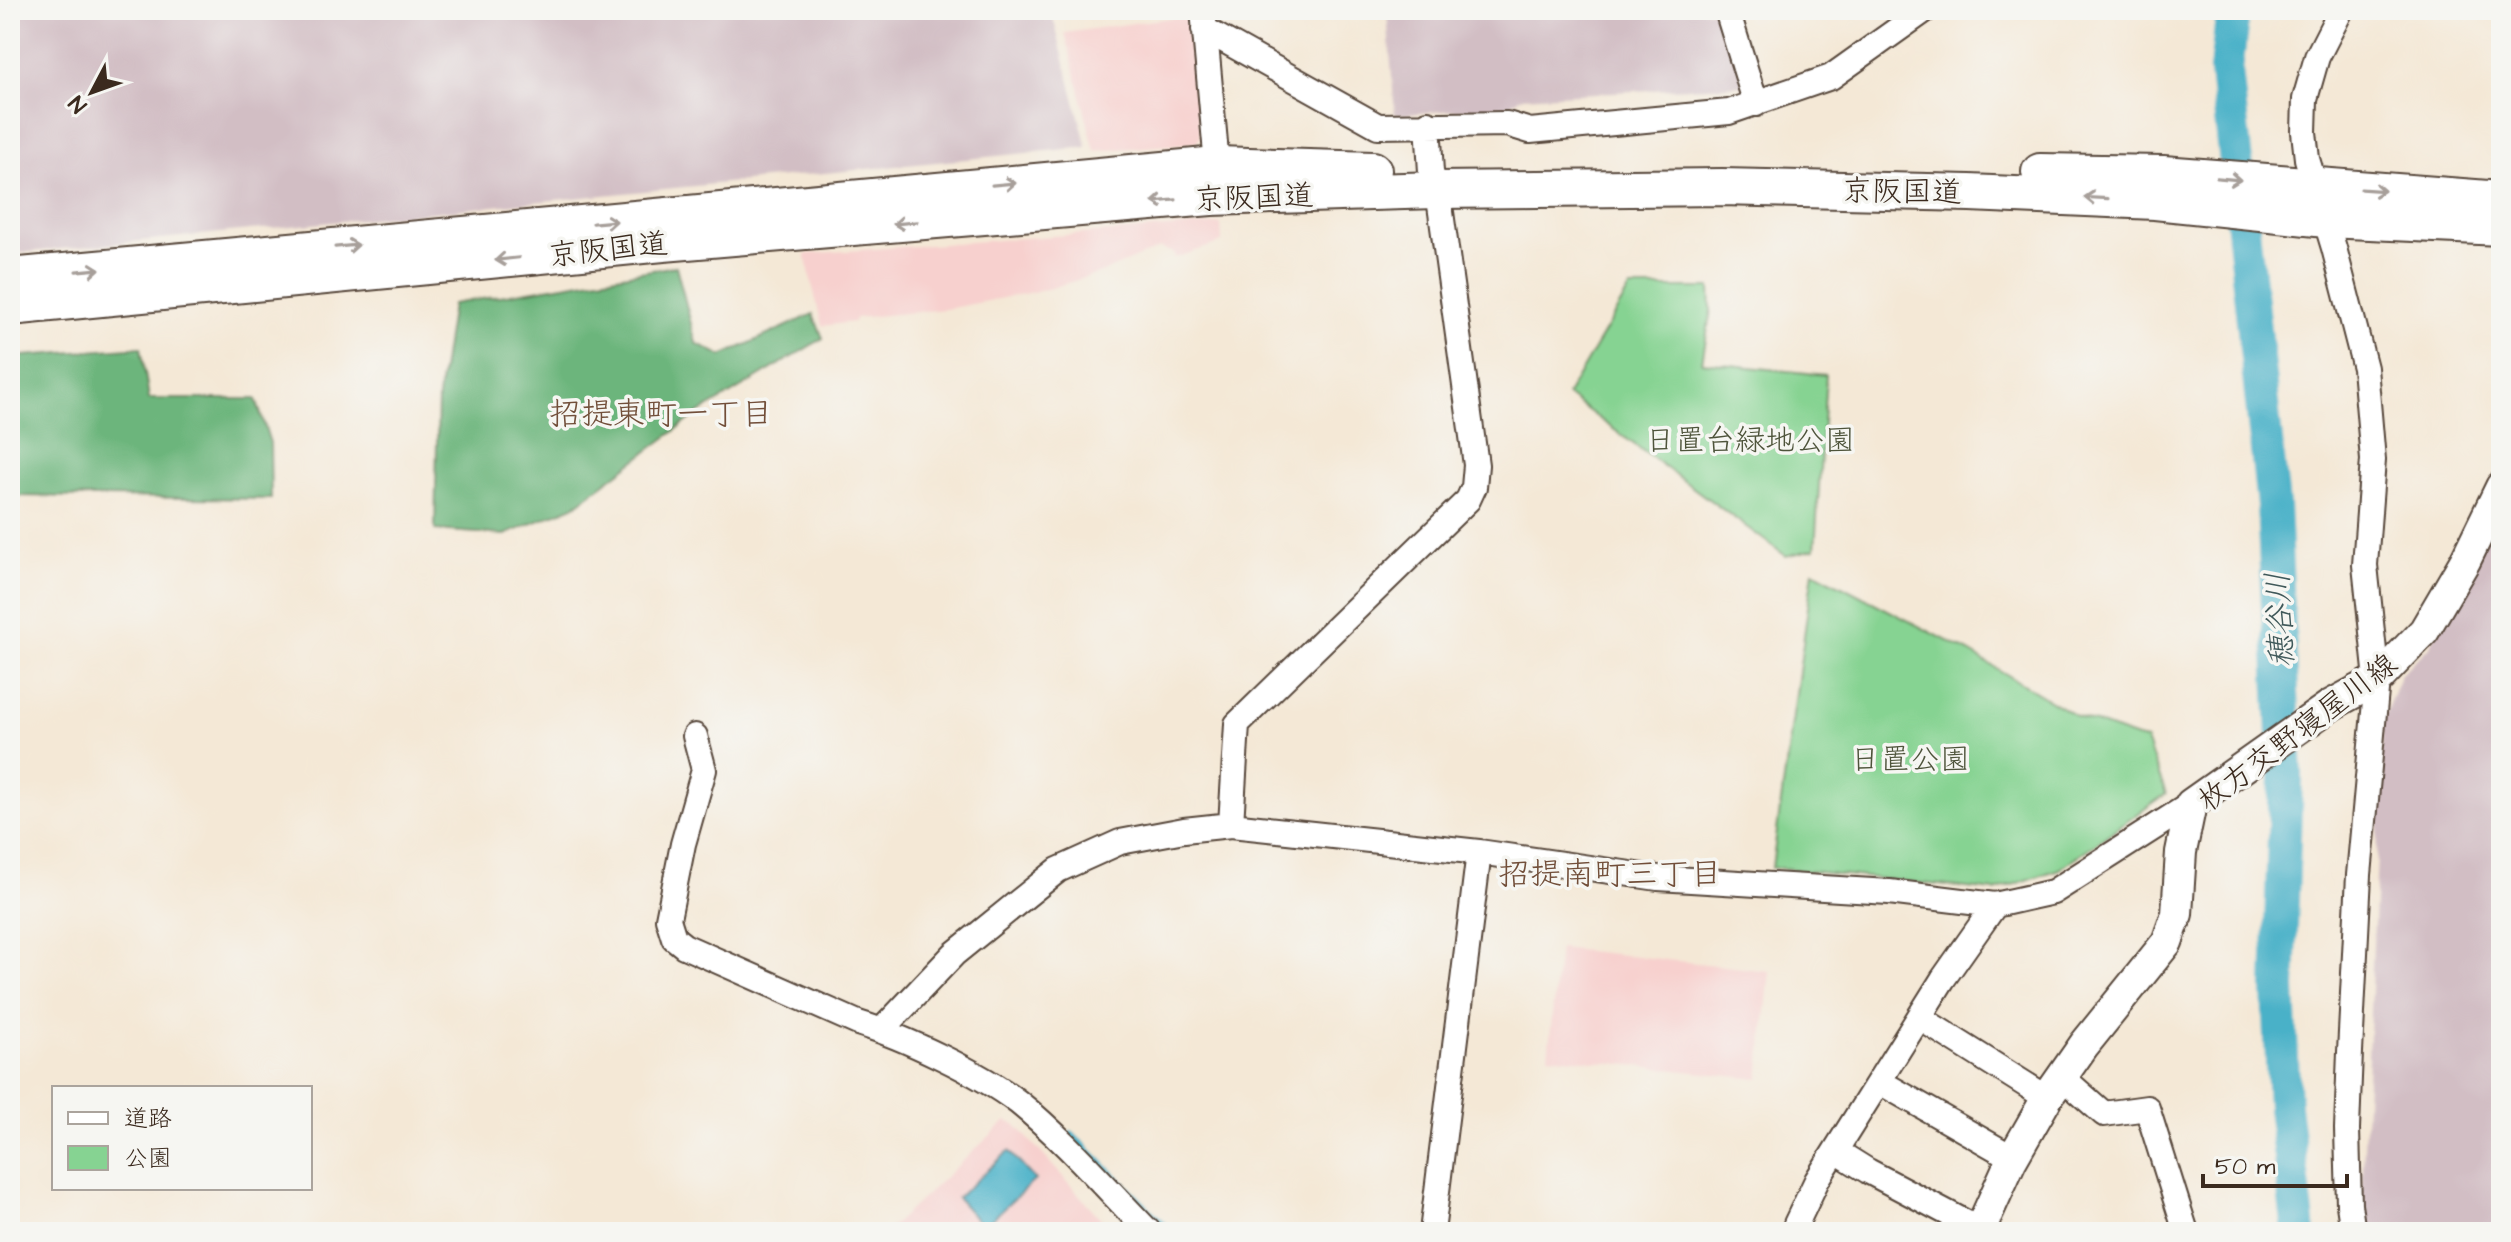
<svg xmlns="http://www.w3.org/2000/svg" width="2511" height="1242" font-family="'Architects Daughter','Klee One',sans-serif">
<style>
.built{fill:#f7d0ce}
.industrial{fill:#d2bec4}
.green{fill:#86d392;stroke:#607e58;stroke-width:2}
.forest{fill:#6cb57c;stroke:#54704d;stroke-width:2}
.water{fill:#49b1c8;stroke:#426e73;stroke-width:2}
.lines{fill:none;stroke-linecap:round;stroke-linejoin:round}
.stream{stroke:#49b1c8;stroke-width:6}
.river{stroke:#49b1c8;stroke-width:34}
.minor-casing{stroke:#57463a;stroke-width:28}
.major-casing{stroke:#57463a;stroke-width:34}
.highway-casing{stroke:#57463a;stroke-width:40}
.minor{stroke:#fff;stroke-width:24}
.major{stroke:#fff;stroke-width:30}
.highway{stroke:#fff;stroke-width:36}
.oneway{stroke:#a79f9a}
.labels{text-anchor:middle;stroke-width:7;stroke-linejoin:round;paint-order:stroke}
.street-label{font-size:30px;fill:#3b2a1e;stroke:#f6f6f2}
.park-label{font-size:30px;fill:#4e543b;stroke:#f6f6f2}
.neighbourhood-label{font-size:32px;fill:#724f3a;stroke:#f6f6f2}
.water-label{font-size:32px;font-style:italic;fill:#40595a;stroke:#f6f6f2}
</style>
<rect width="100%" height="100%" fill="#f6f6f2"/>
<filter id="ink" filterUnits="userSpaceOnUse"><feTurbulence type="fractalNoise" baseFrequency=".0125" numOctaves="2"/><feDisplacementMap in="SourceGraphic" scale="16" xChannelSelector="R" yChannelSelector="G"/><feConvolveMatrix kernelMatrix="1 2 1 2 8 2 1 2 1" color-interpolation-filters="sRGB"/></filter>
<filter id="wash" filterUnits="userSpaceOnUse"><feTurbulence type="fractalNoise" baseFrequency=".006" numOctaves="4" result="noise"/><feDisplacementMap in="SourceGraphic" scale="32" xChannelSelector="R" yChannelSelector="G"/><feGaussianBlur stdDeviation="1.8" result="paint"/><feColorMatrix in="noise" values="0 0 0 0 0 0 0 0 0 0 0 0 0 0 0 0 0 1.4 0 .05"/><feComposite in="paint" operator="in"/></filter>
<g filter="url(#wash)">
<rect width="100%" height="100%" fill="#f4e8d6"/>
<path class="built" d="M1189,15L1200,137L1195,143L1095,151L1065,33Z
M1221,224L1222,242L1175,258L1174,253L1160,248L1101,273L1044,290L946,309L855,318L854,322L822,326L805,254Z
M1559,948L1770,971L1759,1079L1548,1056Z
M1006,1121L1015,1124L1113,1232H886Z"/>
<path class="industrial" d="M10,10H1051L1087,147L10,254Z
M1399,10H1721L1745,85L1521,97L1507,106L1395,115L1387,14L1399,12Z
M2501,521V1232H2371L2362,1193L2383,719L2401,674L2429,648L2494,523Z"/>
<path class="green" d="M1630,288H1710L1711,310L1702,362L1826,375L1815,549L1786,556L1567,395Z
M1813,571L1969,652L2078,717L2146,741L2166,794L2059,869L1995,891L1772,867Z"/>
<path class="forest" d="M676,266L696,343L722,356L813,314L823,338L696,415L574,506L505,535L435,530L438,397L452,304Z
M141,347L149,399H256L270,443L271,499L10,496V357Z"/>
<path class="water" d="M1009,1151L1035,1180L983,1227L957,1198Z"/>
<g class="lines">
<path class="stream" d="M1072,1134L1171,1232"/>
<path class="river" d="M2233,10L2226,71L2273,505L2286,776L2279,988L2284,1107L2299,1232"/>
</g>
</g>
<g filter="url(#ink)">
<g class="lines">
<g class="minor-casing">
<path id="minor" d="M1203,10L1217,165
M1727,10L1756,104
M2341,10L2317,57L2305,99L2304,132L2307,159L2334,248L2365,368L2373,460L2365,565L2377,680L2359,875L2350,1052L2347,1129L2349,1205L2353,1232
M1204,29L1378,126L1507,124L1530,131L1729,112L1831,77L1925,10
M695,736L704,770L683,844L668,919L674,938L684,946L858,1023C904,1037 980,1073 1018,1102C1064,1139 1107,1189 1149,1232
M1231,825L1237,724L1468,500L1474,487L1476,465L1440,205L1431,172L1428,123
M1920,1018L2047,1098
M882,1030L954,954L1058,870L1120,842L1184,830L1231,825L1479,852L1658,878L1889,892L1995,905L2053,892L2191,804
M2062,1077L2104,1114L2147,1108L2186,1232
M1880,1082L2013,1158
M1836,1151L1868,1171L1980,1230
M1432,1232L1479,852
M1798,1232L1796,1224L1817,1180L1943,979L1995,905"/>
</g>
<g class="major-casing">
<path id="major" d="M1979,1232L2011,1161L2047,1098L2084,1045L2167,942L2177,914L2181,852L2191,804L2331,705L2377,680L2424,631L2465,561L2501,487"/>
</g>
<g class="highway-casing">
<path id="highway" d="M2040,172L2163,174L2501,200
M10,277L1217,165L1373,170
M10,307L663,243L1211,197L1436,190L1722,187L1970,193L2155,201L2326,219L2501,227"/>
</g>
<use href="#minor" class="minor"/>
<use href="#major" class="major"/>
<use href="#highway" class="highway"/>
</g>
<defs><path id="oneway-shaft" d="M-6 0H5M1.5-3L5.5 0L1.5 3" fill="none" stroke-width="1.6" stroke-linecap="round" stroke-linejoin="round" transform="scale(2)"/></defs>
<g class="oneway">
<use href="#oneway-shaft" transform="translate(2229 179) rotate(5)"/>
<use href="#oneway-shaft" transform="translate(1004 184) rotate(-5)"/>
<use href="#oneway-shaft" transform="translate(2373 190) rotate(4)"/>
<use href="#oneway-shaft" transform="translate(2096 198) rotate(-177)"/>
<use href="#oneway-shaft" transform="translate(1164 201) rotate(175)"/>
<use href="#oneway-shaft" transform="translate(605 222) rotate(-5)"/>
<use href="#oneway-shaft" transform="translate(905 223) rotate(175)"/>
<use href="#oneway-shaft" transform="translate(347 246) rotate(-5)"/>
<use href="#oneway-shaft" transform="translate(507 259) rotate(174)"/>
<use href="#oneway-shaft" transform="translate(88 270) rotate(-5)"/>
</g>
</g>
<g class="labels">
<g class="street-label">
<text transform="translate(1902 191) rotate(1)" y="10">京阪国道</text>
<text transform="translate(1254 197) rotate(-2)" y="10">京阪国道</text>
<text transform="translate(608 249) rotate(-6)" y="10">京阪国道</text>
<text transform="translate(2297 732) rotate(-37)" y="10">枚方交野寝屋川線</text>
</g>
<g class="park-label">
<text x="1750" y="450">日置台緑地公園</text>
<text x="1910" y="769">日置公園</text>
</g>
<g class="neighbourhood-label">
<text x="661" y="424">招提東町一丁目</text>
<text x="1610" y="884">招提南町三丁目</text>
</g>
<g class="water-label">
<text transform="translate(2279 620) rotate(-93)" y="11">穂谷川</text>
</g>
</g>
<rect width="2511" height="1242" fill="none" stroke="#f6f6f2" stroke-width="40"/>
<rect x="52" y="1086" width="260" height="104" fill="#f6f6f2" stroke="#aba49d" stroke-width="2"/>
<rect x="68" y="1112" width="40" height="12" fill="#ffffff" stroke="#aba49d" stroke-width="2"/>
<text x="124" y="1126" font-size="24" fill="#3b2a1e">道路</text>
<rect x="68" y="1146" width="40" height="24" fill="#86d392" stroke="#aba49d" stroke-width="2"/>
<text x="124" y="1166" font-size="24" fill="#3b2a1e">公園</text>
<g transform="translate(92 92) rotate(229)" stroke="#f6f6f2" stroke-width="6" paint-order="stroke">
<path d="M0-6L14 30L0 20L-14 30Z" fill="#3b2a1e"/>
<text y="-12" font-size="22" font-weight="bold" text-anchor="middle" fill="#3b2a1e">N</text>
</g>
<path d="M2203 1174v12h144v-12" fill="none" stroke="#3b2a1e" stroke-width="4"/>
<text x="2215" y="1174" font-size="24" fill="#3b2a1e" stroke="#f6f6f2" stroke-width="6" paint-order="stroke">50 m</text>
</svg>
